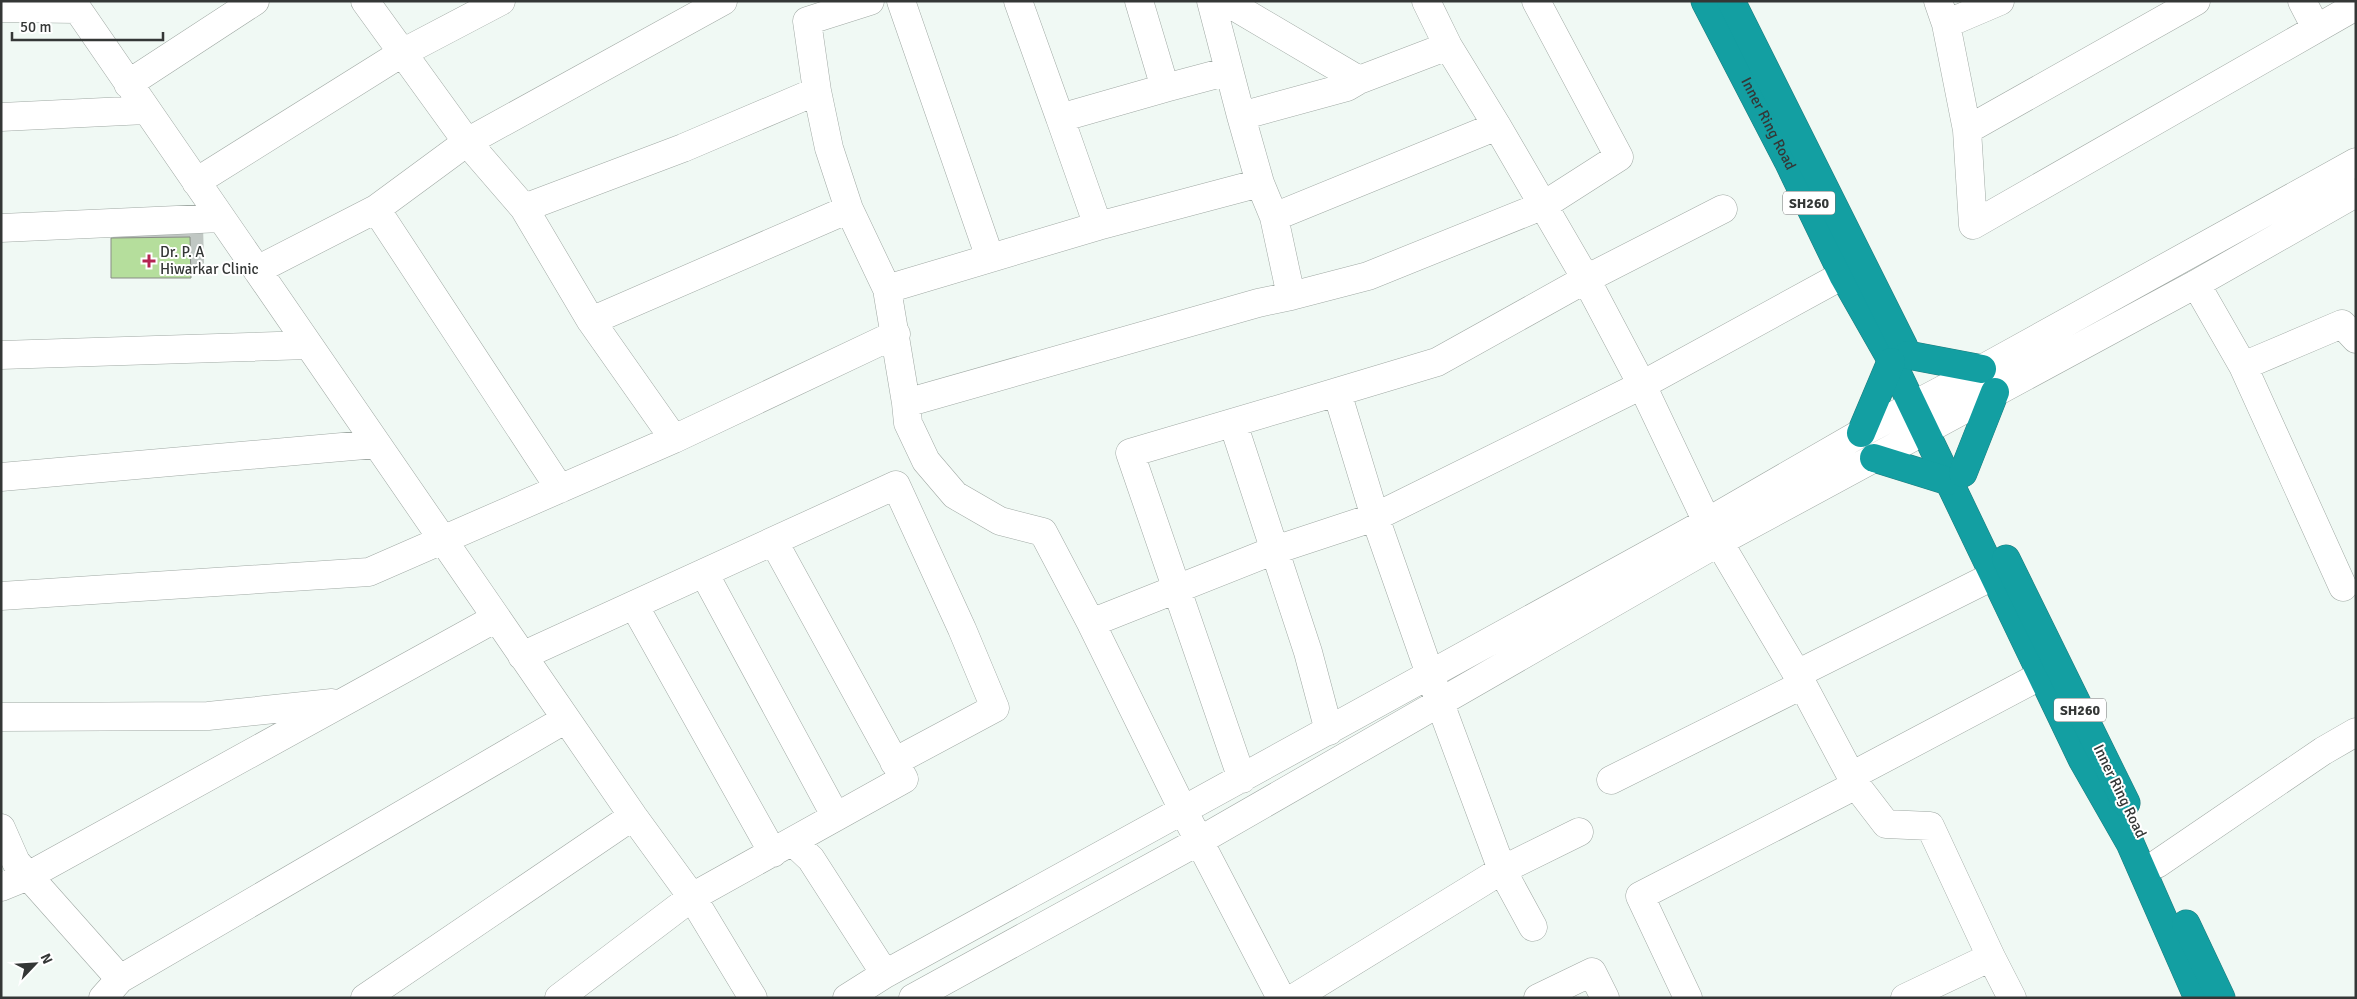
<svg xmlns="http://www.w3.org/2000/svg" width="2357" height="999" font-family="Signika,sans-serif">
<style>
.shadow{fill:#0003}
.building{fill:#b5de9c;stroke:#898d86}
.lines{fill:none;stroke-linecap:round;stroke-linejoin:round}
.minor-casing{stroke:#a0a9a4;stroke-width:29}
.highway-casing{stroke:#1f7b7c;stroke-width:29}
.minor{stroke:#fff;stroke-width:28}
.highway{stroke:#139fa2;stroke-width:28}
.poi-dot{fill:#b42453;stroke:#fff;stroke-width:2}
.labels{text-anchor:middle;stroke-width:4;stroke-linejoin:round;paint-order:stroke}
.shield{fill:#fff;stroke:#717372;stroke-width:1}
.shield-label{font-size:14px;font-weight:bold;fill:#343736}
.street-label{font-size:15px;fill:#343736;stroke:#fff}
.poi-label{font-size:15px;fill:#343736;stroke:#fff;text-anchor:start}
</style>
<rect width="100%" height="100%" fill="#f0f9f4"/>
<path class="shadow" d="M126,224H203L204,263L190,276L112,238Z"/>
<path class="building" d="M190,237L191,278H111V238Z"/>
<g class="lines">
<g class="minor-casing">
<path id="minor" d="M72,1L633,816L692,897L753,998
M365,1L467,142L524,208L591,321L674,439L896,334
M870,1L807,21L817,91L829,148L849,209L887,289L906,403
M901,1L990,258
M1018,1L1060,118L1165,88L1139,1
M1211,1L1241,116
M1225,1L1359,80
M1426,1L1448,46L1497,126L1586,279L1642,385L1707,522L1797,674L1856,785L1640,896L1688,998
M1938,1L1946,24L1967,130L1973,225L2356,6
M2302,1L2316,28
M1,8L77,9
M1946,24L2000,1
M128,84L255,1
M1165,88L1229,71
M1,117L146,110
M1967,130L2196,1
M196,182L402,53L501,1
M524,208L683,148L817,91
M1274,217L1497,126
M1098,226L1260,183
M1,228L221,218
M257,270L376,209
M2196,284L2243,366L2343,587
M887,289L1098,226L1060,118
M1291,296L1368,276L1544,205L1619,157L1536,1
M591,321L849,209
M1,355L308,345
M2243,366L2342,324L2356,339
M1233,423L1308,652L1329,731
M1,477L376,444
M560,489L376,209L467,142L723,1
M704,573L836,817
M1,596L369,572L674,439
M634,605L773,853
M1091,623L1275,550L1375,517L1642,385L1843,275
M522,656L896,485L962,629L995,708L894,762
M1797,674L1993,576
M1,717L208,716L332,703
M1851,776L2040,676
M1242,779L1130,453L1337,392
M1611,780L1802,685
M1856,785L1886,824L1930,826L1991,957L1905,998
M1,828L16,862L120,979L103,998
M798,839L793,842L811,859L885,974
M2157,864L2323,751L2356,732
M1,887L28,876L496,618
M1533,927L1502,870L1440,703L1375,517L1337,392L1437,362L1586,279L1723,209
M1991,957L2012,998
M120,979L566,719
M365,998L633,816
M559,998L692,897L904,779L774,542
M847,998L885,974L1707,522L1861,433L1982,369L2356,162
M913,998L1199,841L1719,542L2196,284L2356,193
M1281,998L1183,810L1091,623L1043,532L1000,521L955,495L926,461L908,423L906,403L1258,303L1291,296L1274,217L1260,183L1241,116L1347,87L1359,80L1448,46
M1294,998L1502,870L1579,832
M1538,998L1592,972L1605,998"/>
</g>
<g class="highway-casing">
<g id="highway">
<path id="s1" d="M1705,1L1788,161L1843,275L1888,354L2082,759L2130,843L2198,998"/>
<path d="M1731,1L1904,347"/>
<path d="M1908,355L1982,369"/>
<path d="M1861,433L1891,362"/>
<path d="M1874,458L1948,481"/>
<path d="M1963,473L1995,392"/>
<path d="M2006,559L2126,803"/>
<path d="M2186,924L2221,998"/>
</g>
</g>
<use href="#minor" class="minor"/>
<use href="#highway" class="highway"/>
</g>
<path class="poi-dot" d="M146.5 253.5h5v5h5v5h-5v5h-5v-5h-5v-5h5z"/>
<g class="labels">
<g class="shield">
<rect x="1783" y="191.5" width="52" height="23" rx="4"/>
<rect x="2054" y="698.5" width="52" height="23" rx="4"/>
</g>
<g class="shield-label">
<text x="1809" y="208">SH260</text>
<text x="2080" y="715">SH260</text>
</g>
<g class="street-label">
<text dy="5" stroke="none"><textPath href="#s1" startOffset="138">Inner Ring Road</textPath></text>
<text transform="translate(2120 791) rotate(64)" y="5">Inner Ring Road</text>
</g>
<g class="poi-label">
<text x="160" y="257">Dr. P. A<tspan x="160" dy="17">Hiwarkar Clinic</tspan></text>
</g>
</g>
<rect width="2357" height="999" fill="none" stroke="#343736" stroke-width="5"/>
<g transform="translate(35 964) rotate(65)" stroke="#ffffff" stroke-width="4" paint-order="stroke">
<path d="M0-4L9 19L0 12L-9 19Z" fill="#343736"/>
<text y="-8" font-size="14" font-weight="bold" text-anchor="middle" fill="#343736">N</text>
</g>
<path d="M12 32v8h151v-8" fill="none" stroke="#343736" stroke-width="2.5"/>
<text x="20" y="32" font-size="15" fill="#343736" stroke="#ffffff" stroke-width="4" paint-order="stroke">50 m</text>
</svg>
